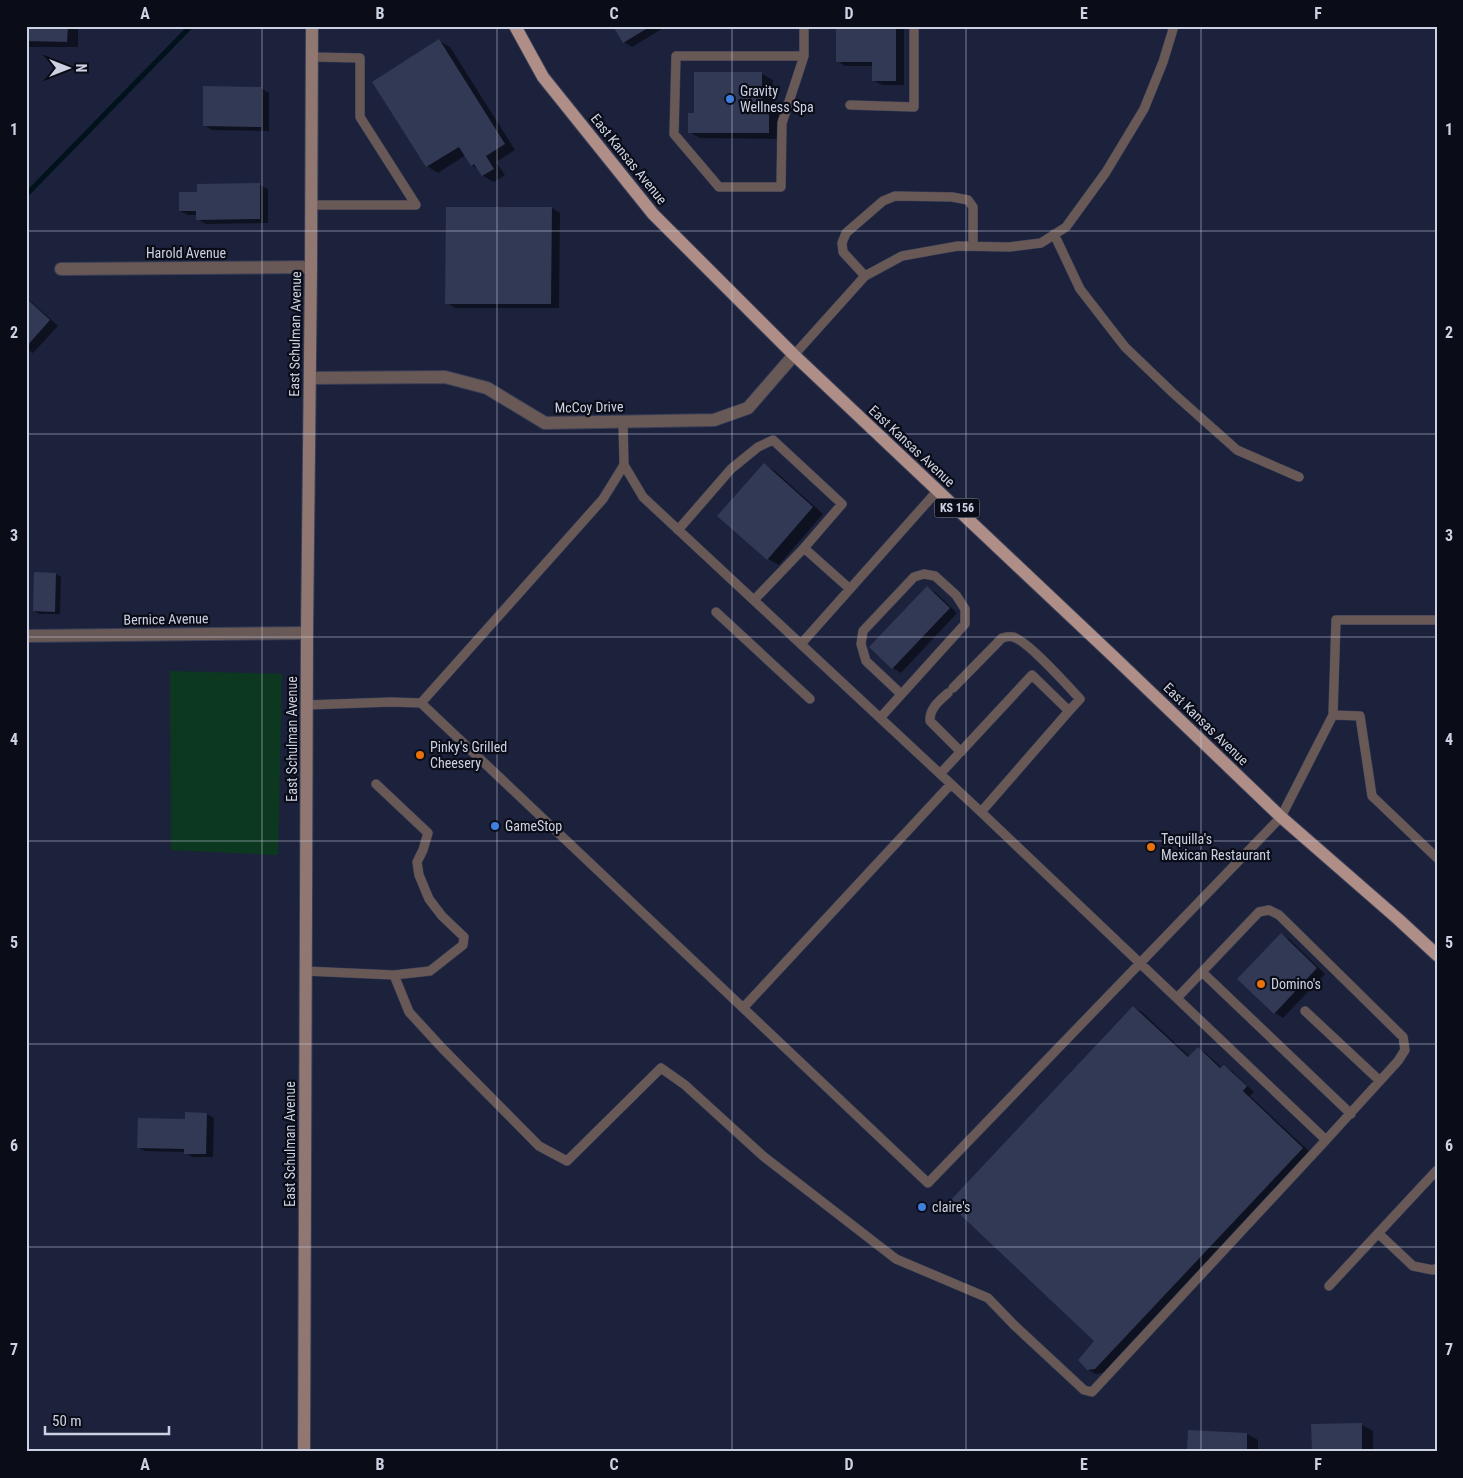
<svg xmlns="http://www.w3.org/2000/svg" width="1463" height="1478" font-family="'Roboto Condensed',sans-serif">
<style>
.green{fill:#0c3820}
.shadow{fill:#0007}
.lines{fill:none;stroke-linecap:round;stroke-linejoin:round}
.stream{stroke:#00121c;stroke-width:5}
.building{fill:#323954}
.lane-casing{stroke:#383e57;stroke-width:10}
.street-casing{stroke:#383e57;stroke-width:14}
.secondary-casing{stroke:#383e57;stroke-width:14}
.primary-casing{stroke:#383e57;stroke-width:14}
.lane{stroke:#695956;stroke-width:9}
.street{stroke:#695956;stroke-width:12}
.secondary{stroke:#907771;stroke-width:12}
.primary{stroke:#ae8e86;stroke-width:12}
.grid{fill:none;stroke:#cdd2e3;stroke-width:1;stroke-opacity:0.55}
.shop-dot{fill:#3f7fe0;stroke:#0a0d18;stroke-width:2}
.food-dot{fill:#e8710a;stroke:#0a0d18;stroke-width:2}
.labels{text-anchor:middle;stroke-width:4.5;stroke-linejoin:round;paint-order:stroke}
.shield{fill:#0a0d18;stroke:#9297a6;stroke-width:1}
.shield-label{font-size:12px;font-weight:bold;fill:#cdd2e3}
.poi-label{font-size:14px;fill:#cdd2e3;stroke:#0a0d18;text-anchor:start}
.street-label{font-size:14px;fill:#cdd2e3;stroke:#0a0d18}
.neatline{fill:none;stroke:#cdd2e3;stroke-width:2}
.grid-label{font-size:16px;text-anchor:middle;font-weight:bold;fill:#cdd2e3}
</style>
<rect width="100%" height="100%" fill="#1c223c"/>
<path class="green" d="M170,671L282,674L278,855L171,850Z"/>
<path class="shadow" d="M26,26H78V47H26Z
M615,26H667L632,47L624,42Z
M837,26H904V85H882L874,81V66H845L837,61Z
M439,41L450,47L515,150L496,162L505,175L494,182L483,176L478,169L472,165L466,155L438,173L427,166L374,82Z
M762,74L773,80L772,109L780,113L779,139L700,138L689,132L695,115Z
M204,87L261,88L269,93V131L212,130L204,125Z
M260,185L268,189V223L206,224L197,219V215H188L180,211Z
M552,208L560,213L559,308H455L447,303Z
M26,297L58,326L33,353L26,349Z
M764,465L775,471L823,514L779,565L768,559Z
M56,574L61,577L60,614H39L34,611Z
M927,588L935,592L957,613L901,673L893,668L871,647Z
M1281,935L1289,939L1325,974L1283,1018L1275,1013Z
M1133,1007L1142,1012L1190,1057L1198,1049L1206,1053L1222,1068L1224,1066L1232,1071L1254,1092L1250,1096L1311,1153L1103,1373L1096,1374L1087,1369L1095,1341Z
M186,1114H207L214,1118L213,1157H192L185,1152L145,1151L138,1147L186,1120Z
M1362,1425L1373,1431V1452H1313Z
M1247,1434L1258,1440V1452H1188Z"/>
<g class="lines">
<path class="stream" d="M26,195L191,26"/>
</g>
<path class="building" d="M26,26H68L67,42L26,41Z
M613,26H651L623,43Z
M836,26H896V81H872V62H836Z
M439,39L505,144L486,156L494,169L482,176L474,164L471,166L459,147L426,167L372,82Z
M694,72H762V105L769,106V133H688V113H694Z
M203,86L261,87V127L203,126Z
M260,183V219L196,220V211H179V192H197V184Z
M446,207H552L551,304H445Z
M26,298L50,320L26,347Z
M764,463L813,507L767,560L717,516Z
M34,572L56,573L55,612L33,611Z
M927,586L950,608L892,669L869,647Z
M1281,933L1317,968L1274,1014L1237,979Z
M1133,1006L1188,1057L1198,1047L1220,1068L1224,1065L1247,1086L1243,1091L1303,1148L1095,1369L1087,1370L1078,1360L1094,1341L948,1203Z
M185,1112L207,1113L206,1154H184V1149L137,1148L138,1118L185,1119Z
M1362,1423V1452H1312L1311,1424Z
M1188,1430L1247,1433V1452H1187Z"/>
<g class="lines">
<g class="lane-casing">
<path id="lane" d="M804,26V56L782,123L781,187H719L674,134L676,56H804
M850,105L914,107V26
M311,205H416L360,117V58L312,57
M1054,234L1080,289L1125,347L1173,393L1237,450L1299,477
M865,276L843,252L842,243L846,233L883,201L895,196L952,197L968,200L973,207V246
M794,355L865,276L902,256L958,246L1009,247L1041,243L1066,227L1106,172L1144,109L1163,62L1174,26
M678,530L731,469L758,447L773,440L842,504L804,548L850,589
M754,600L804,548
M716,612L810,699
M1437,620H1336L1333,715L1360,716L1372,796L1437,858
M801,644L938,490
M953,688L1002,638C1006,637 1010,636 1013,637C1027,640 1068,686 1080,699L1069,711
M948,693C939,701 929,709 930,721L961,752
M421,703L603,499L624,465L623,421
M307,705L391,702L421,703L928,1183L1281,817L1333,715
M880,718L965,624V609L956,595L935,576L924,574L914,577L863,631L861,644L866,661L901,694
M940,774L1032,675L1069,711L981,812
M376,784L428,833L423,850L417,862L419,875L429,899L442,916L464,937L463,945L430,971L394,975
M305,971L394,975L409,1012L443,1049L539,1146L567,1161L661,1068L685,1085L763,1156L896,1259L988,1298L1014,1325L1084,1390L1092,1392L1326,1140L981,812L643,497L624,465
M1202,972L1351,1114
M1177,998L1259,912L1269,910L1279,915L1403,1037L1405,1050L1398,1061L1326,1140
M743,1008L951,784
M1305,1011L1380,1081
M1378,1233L1413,1266L1433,1270L1437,1268
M1329,1286L1437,1170"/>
</g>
<g class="street-casing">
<path id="street" d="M61,269L311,267
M310,378L445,377L487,388L545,423L714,420L748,408L794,355
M26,636L307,633"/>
</g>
<g class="secondary-casing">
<path id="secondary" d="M304,1452L307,633L311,267L312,26"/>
</g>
<g class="primary-casing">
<path id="primary" d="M515,26L543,77L653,214L794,355L1114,657L1281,817L1398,919L1437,955"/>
</g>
<use href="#lane" class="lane"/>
<use href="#street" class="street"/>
<use href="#secondary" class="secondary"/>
<use href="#primary" class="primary"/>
</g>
<path class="grid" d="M262,26V1452M497,26V1452M732,26V1452M966,26V1452M1201,26V1452M26,231H1437M26,434H1437M26,637H1437M26,841H1437M26,1044H1437M26,1247H1437"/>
<g class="shop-dot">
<circle cx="730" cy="99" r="5"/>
<circle cx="495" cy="826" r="5"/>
<circle cx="922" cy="1207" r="5"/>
</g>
<g class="food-dot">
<circle cx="420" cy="755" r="5"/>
<circle cx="1151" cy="847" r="5"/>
<circle cx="1261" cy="984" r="5"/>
</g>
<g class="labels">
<rect class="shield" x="934.5" y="498.5" width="45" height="19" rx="4"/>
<g class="shield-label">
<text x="957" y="512">KS 156</text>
</g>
<g class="poi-label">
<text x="740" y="96">Gravity<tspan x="740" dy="16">Wellness Spa</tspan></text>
<text x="430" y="752">Pinky's Grilled<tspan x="430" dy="16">Cheesery</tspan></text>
<text x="505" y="831">GameStop</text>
<text x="1161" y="844">Tequilla's<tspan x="1161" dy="16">Mexican Restaurant</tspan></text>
<text x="1271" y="989">Domino's</text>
<text x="932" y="1212">claire's</text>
</g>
<g class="street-label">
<text transform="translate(629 159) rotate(51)" y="5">East Kansas Avenue</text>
<text x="186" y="258">Harold Avenue</text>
<text transform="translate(295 334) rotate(-89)" y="5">East Schulman Avenue</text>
<text transform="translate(589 407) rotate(-1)" y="5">McCoy Drive</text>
<text transform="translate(912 446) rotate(43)" y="5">East Kansas Avenue</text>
<text transform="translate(166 619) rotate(-1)" y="5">Bernice Avenue</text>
<text transform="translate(1206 724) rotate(44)" y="5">East Kansas Avenue</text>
<text transform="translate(292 739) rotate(-90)" y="5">East Schulman Avenue</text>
<text transform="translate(290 1144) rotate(-90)" y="5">East Schulman Avenue</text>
</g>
</g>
<rect width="1463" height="1478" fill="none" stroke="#0a0d18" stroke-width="55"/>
<g transform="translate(68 68) rotate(90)" stroke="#0a0d18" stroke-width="4" paint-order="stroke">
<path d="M0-4L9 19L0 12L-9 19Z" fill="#cdd2e3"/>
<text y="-8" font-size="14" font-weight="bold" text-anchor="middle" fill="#cdd2e3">N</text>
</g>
<path d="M45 1426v8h124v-8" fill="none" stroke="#cdd2e3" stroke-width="2.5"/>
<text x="52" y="1426" font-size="15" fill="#cdd2e3" stroke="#0a0d18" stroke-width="4" paint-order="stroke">50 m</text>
<rect x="28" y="28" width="1408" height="1422" class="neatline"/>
<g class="grid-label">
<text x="145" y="19">A</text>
<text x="380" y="19">B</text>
<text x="614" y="19">C</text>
<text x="849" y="19">D</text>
<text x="1084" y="19">E</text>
<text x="1318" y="19">F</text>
<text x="14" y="135">1</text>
<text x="1449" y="135">1</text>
<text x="14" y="338">2</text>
<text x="1449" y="338">2</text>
<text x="14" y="541">3</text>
<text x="1449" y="541">3</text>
<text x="14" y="745">4</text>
<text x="1449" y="745">4</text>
<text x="14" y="948">5</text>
<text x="1449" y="948">5</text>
<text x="14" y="1151">6</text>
<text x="1449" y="1151">6</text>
<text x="14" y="1355">7</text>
<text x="1449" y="1355">7</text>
<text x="145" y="1470">A</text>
<text x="380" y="1470">B</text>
<text x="614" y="1470">C</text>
<text x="849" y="1470">D</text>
<text x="1084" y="1470">E</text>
<text x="1318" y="1470">F</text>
</g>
</svg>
